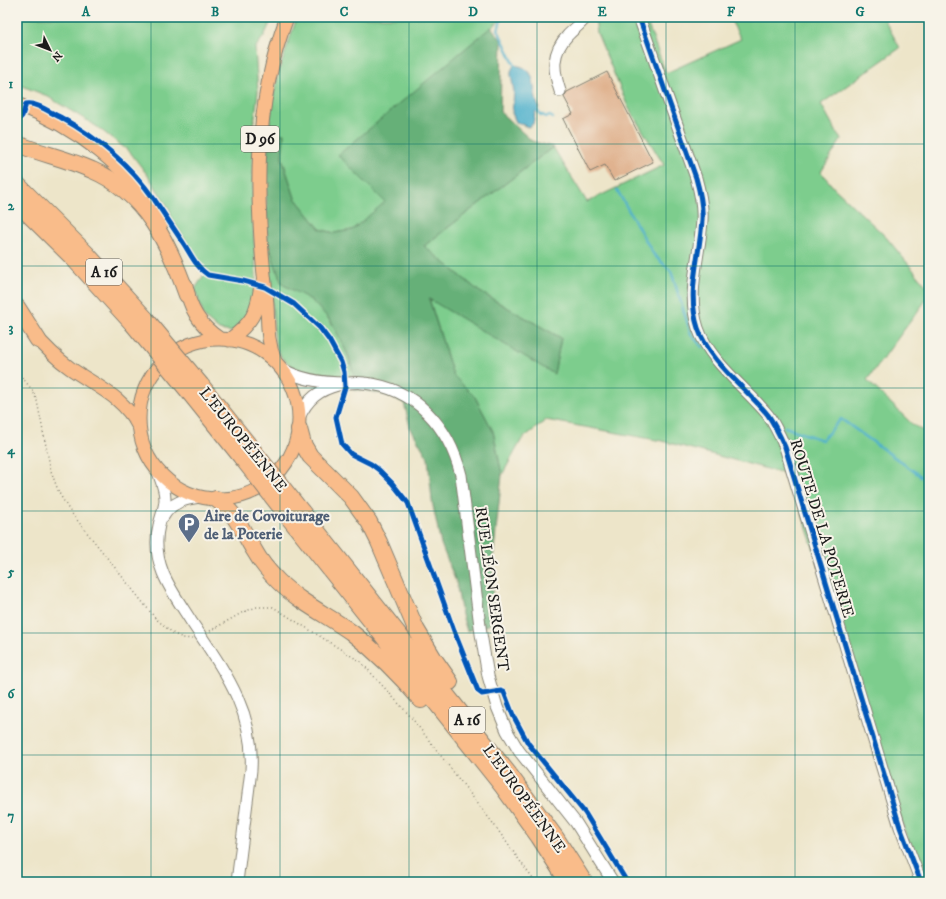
<svg xmlns="http://www.w3.org/2000/svg" width="946" height="899" font-family="'IM FELL DW Pica',serif">
<style>
.green{fill:#7dcd8d;stroke:#4c7454}
.forest{fill:#66b078;stroke:#41664a}
.water{fill:#4db0cc;stroke:#346674}
.lines{fill:none;stroke-linecap:round;stroke-linejoin:round}
.stream{stroke:#4db0cc;stroke-width:2.5}
.building{fill:#e0b28f}
.minor-casing{stroke:#848072;stroke-width:13}
.major-casing{stroke:#848072;stroke-width:15}
.highway-casing{stroke:#848072;stroke-width:18}
.path{stroke:#848072;stroke-width:1.5;stroke-dasharray:1 3;stroke-linecap:butt}
.minor{stroke:#fff;stroke-width:11}
.major{stroke:#f9bc8a;stroke-width:13}
.highway{stroke:#f9bc8a;stroke-width:16}
.highway-bridge-casing{stroke:#848072;stroke-width:18;stroke-linecap:butt}
.highway-bridge{stroke:#f9bc8a;stroke-width:16}
.cycleway-casing{stroke:#f7f3e8;stroke-width:8}
.cycleway{stroke:#0057b8;stroke-width:5}
.grid{fill:none;stroke:#0f766e;stroke-width:1;stroke-opacity:0.55}
.labels{text-anchor:middle;stroke-width:4;stroke-linejoin:round;paint-order:stroke}
.shield{fill:#f7f3e8;stroke:#5e5c59;stroke-width:1}
.shield-label{font-size:15px;font-weight:bold;fill:#1c1c1c}
.street-label{font-size:16px;fill:#1c1c1c;stroke:#f7f3e8}
.service-label{font-size:16px;font-weight:bold;fill:#4e5e75;stroke:#f7f3e8;text-anchor:start}
.neatline{fill:none;stroke:#0f766e;stroke-width:1.5}
.grid-label{font-size:13px;text-anchor:middle;font-weight:bold;fill:#0f766e}
</style>
<rect width="100%" height="100%" fill="#f7f3e8"/>
<filter id="ink" filterUnits="userSpaceOnUse"><feTurbulence type="fractalNoise" baseFrequency=".025" numOctaves="2"/><feDisplacementMap in="SourceGraphic" scale="8" xChannelSelector="R" yChannelSelector="G"/><feConvolveMatrix kernelMatrix="1 2 1 2 8 2 1 2 1" color-interpolation-filters="sRGB"/></filter>
<filter id="wash" filterUnits="userSpaceOnUse"><feTurbulence type="fractalNoise" baseFrequency=".012" numOctaves="4" result="noise"/><feDisplacementMap in="SourceGraphic" scale="16" xChannelSelector="R" yChannelSelector="G"/><feGaussianBlur stdDeviation="0.9" result="paint"/><feColorMatrix in="noise" values="0 0 0 0 0 0 0 0 0 0 0 0 0 0 0 0 0 1.4 0 .05"/><feComposite in="paint" operator="in"/></filter>
<g filter="url(#wash)">
<rect width="100%" height="100%" fill="#ede5c9"/>
<path class="green" d="M17,17H273L264,36L255,48L258,92L253,132V219L256,276L254,299L245,319L232,332L219,330L204,317L195,289L207,270L200,262L171,218L170,210L149,177L130,152L96,126L45,95L17,84Z
M297,17H504L339,155L386,203L352,230L334,233L320,229L295,198L282,158L283,134L268,133L274,93L279,71Z
M595,17H645L666,73L741,39L729,17H883L900,48L821,104L841,140L821,172L834,188L885,236L929,289V296L867,380L912,424L929,435V882H921L789,473L775,471L662,441L546,420L522,439L502,475L493,431L475,397L453,375L429,298L554,373L561,338L480,292L424,246L553,147L587,202L664,165L628,107L597,33Z
M267,241L282,284C291,289 304,293 312,301C334,320 347,348 354,376C330,377 300,377 282,358C279,355 277,348 275,344Z"/>
<path class="forest" d="M491,27L502,41L500,112L532,141L553,147L424,246L480,292L561,338L554,374L429,299L453,375L475,397L493,431L502,475L492,568L494,614L489,625L467,631L462,615L456,582L441,544L432,501L428,458L410,427L404,403C388,395 372,390 353,390L354,376L349,357L331,321L311,300L282,284L267,241L266,177L268,133L284,134L282,158L295,198L320,229L334,233L352,230L385,202L338,155Z"/>
<path class="water" d="M514,65C541,68 530,91 539,107L535,113L533,124L528,127L516,122L512,113L514,92L511,75V71Z"/>
<g class="lines">
<path class="stream" d="M502,17L498,30L516,68
M536,108L541,116L543,115L546,117L550,116L553,118
M617,190L654,255L671,271L691,334L702,347
M785,427L822,440L841,419L929,482"/>
</g>
<g id="blocks">
<path class="building" d="M607,72L653,162L614,181L605,165L590,172L563,119L573,114L564,97L567,92Z"/>
</g>
</g>
<g filter="url(#ink)">
<use href="#blocks" fill-opacity="0" stroke="#848072" stroke-width="1"/>
<g class="lines">
<g class="minor-casing">
<path id="minor" d="M639,17L696,178C700,192 703,206 702,220C700,257 686,292 698,328C709,361 746,388 768,415C775,425 780,436 785,447L900,827L921,882
M560,91C553,70 551,53 568,35C574,29 581,24 586,17
M282,369C301,380 324,383 346,383C352,383 358,382 364,383C416,388 449,427 461,475L481,634L488,676L497,707L507,731L519,751L576,823L613,882
M299,418C307,399 319,390 338,385
M157,469C160,479 165,488 165,499C165,508 161,516 159,525C155,541 157,558 163,573C170,590 181,605 191,621C222,668 255,710 251,770L237,882
M163,517C171,502 185,499 200,497"/>
</g>
<g class="major-casing">
<path id="major" d="M17,104C76,127 130,167 162,223
M186,285C189,309 200,326 220,339
M32,332C44,346 56,358 70,368C97,387 123,396 139,427
M139 419a80 80 0 1 1 160 0a80 80 0 1 1-160 0Z
M229,340C252,323 257,313 261,285
M275,361C265,336 269,318 266,293C255,198 253,107 287,17"/>
</g>
<g class="highway-casing">
<path id="highway" d="M17,144C42,154 68,159 92,170C145,192 169,244 187,295
M17,184L86,253L146,319
M17,203L72,257L132,323
M17,307L38,340
M201,385L252,449
M189,392L242,458
M299,429L303,444L310,456L351,497L369,522L379,542L416,629L434,659L450,682
M216,499C237,514 241,529 254,550C260,561 269,572 278,581C299,602 327,615 351,632C377,652 400,675 421,700
M302,512L509,774L556,838L584,882
M289,518L503,787L539,837L568,882"/>
</g>
<path class="path" d="M17,371L33,391L37,401L51,471L59,493L69,510L156,619L174,634L183,638L192,639
M210,631L243,612L257,607H273L361,662L411,717L492,822L535,882"/>
<use href="#minor" class="minor"/>
<use href="#major" class="major"/>
<use href="#highway" class="highway"/>
<g class="highway-bridge-casing">
<path id="highway-bridge" d="M146,319L201,385
M132,323L189,392
M252,449L302,512
M242,458L289,518"/>
</g>
<use href="#highway-bridge" class="highway-bridge"/>
<g class="cycleway-casing">
<path id="cycleway" d="M639,17L696,178C700,192 703,206 702,220C700,257 686,292 698,328C709,361 746,388 768,415C775,425 780,436 785,447L900,827L921,882
M17,121L22,116L26,104C36,102 51,113 60,117C96,137 130,165 154,199C164,214 174,229 184,244C191,255 197,268 208,275L243,281L265,287L294,304L320,328L329,340L341,362L344,372L345,387L336,417L342,444L351,454L371,464L379,470L392,483L408,503L454,631L478,691L482,694L501,691L504,692L513,715L528,743L585,813L627,882"/>
</g>
<use href="#cycleway" class="cycleway"/>
</g>
</g>
<path class="grid" d="M151,17V882M280,17V882M409,17V882M537,17V882M666,17V882M795,17V882M17,144H929M17,266H929M17,388H929M17,511H929M17,633H929M17,755H929"/>
<defs>
<g id="parking-pin" transform="scale(1.15)"><path d="M0 17L-7.5 6A9.5 9.5 0 1 1 7.5 6Z" fill="#5c6f8a" stroke="#f7f3e8"/><path d="M-3.5-5.5H1a3.5 3.5 0 0 1 0 7H-1V5.5H-3.5ZM-1-3.4V-.6H.8a1.4 1.4 0 0 0 0-2.8Z" fill="#fff"/></g>
</defs>
<g fill-rule="evenodd">
<use href="#parking-pin" x="189" y="524"/>
</g>
<g class="labels">
<g class="shield">
<rect x="241" y="126" width="38" height="26" rx="3"/>
<rect x="86" y="259" width="36" height="26" rx="3"/>
<rect x="449" y="707" width="36" height="26" rx="3"/>
</g>
<g class="shield-label">
<text x="260" y="144">D 96</text>
<text x="104" y="277">A 16</text>
<text x="467" y="725">A 16</text>
</g>
<g class="street-label">
<text transform="translate(244 439) rotate(51)" y="6">L'EUROPÉENNE</text>
<text transform="translate(823 528) rotate(73)" y="6">ROUTE DE LA POTERIE</text>
<text transform="translate(493 589) rotate(82)" y="6">RUE LÉON SERGENT</text>
<text transform="translate(525 798) rotate(54)" y="6">L'EUROPÉENNE</text>
</g>
<g class="service-label">
<text x="204" y="521">Aire de Covoiturage<tspan x="204" dy="18">de la Poterie</tspan></text>
</g>
</g>
<rect width="946" height="899" fill="none" stroke="#f7f3e8" stroke-width="44"/>
<g transform="translate(50 50) rotate(133)" stroke="#f7f3e8" stroke-width="3" paint-order="stroke">
<path d="M0-3L7 15L0 10L-7 15Z" fill="#1c1c1c"/>
<text y="-6" font-size="11" font-weight="bold" text-anchor="middle" fill="#1c1c1c">N</text>
</g>
<rect x="22" y="22" width="902" height="855" class="neatline"/>
<g class="grid-label">
<text x="86" y="16">A</text>
<text x="215" y="16">B</text>
<text x="344" y="16">C</text>
<text x="473" y="16">D</text>
<text x="602" y="16">E</text>
<text x="731" y="16">F</text>
<text x="860" y="16">G</text>
<text x="11" y="88">1</text>
<text x="11" y="210">2</text>
<text x="11" y="332">3</text>
<text x="11" y="454">4</text>
<text x="11" y="576">5</text>
<text x="11" y="698">6</text>
<text x="11" y="820">7</text>
</g>
</svg>
